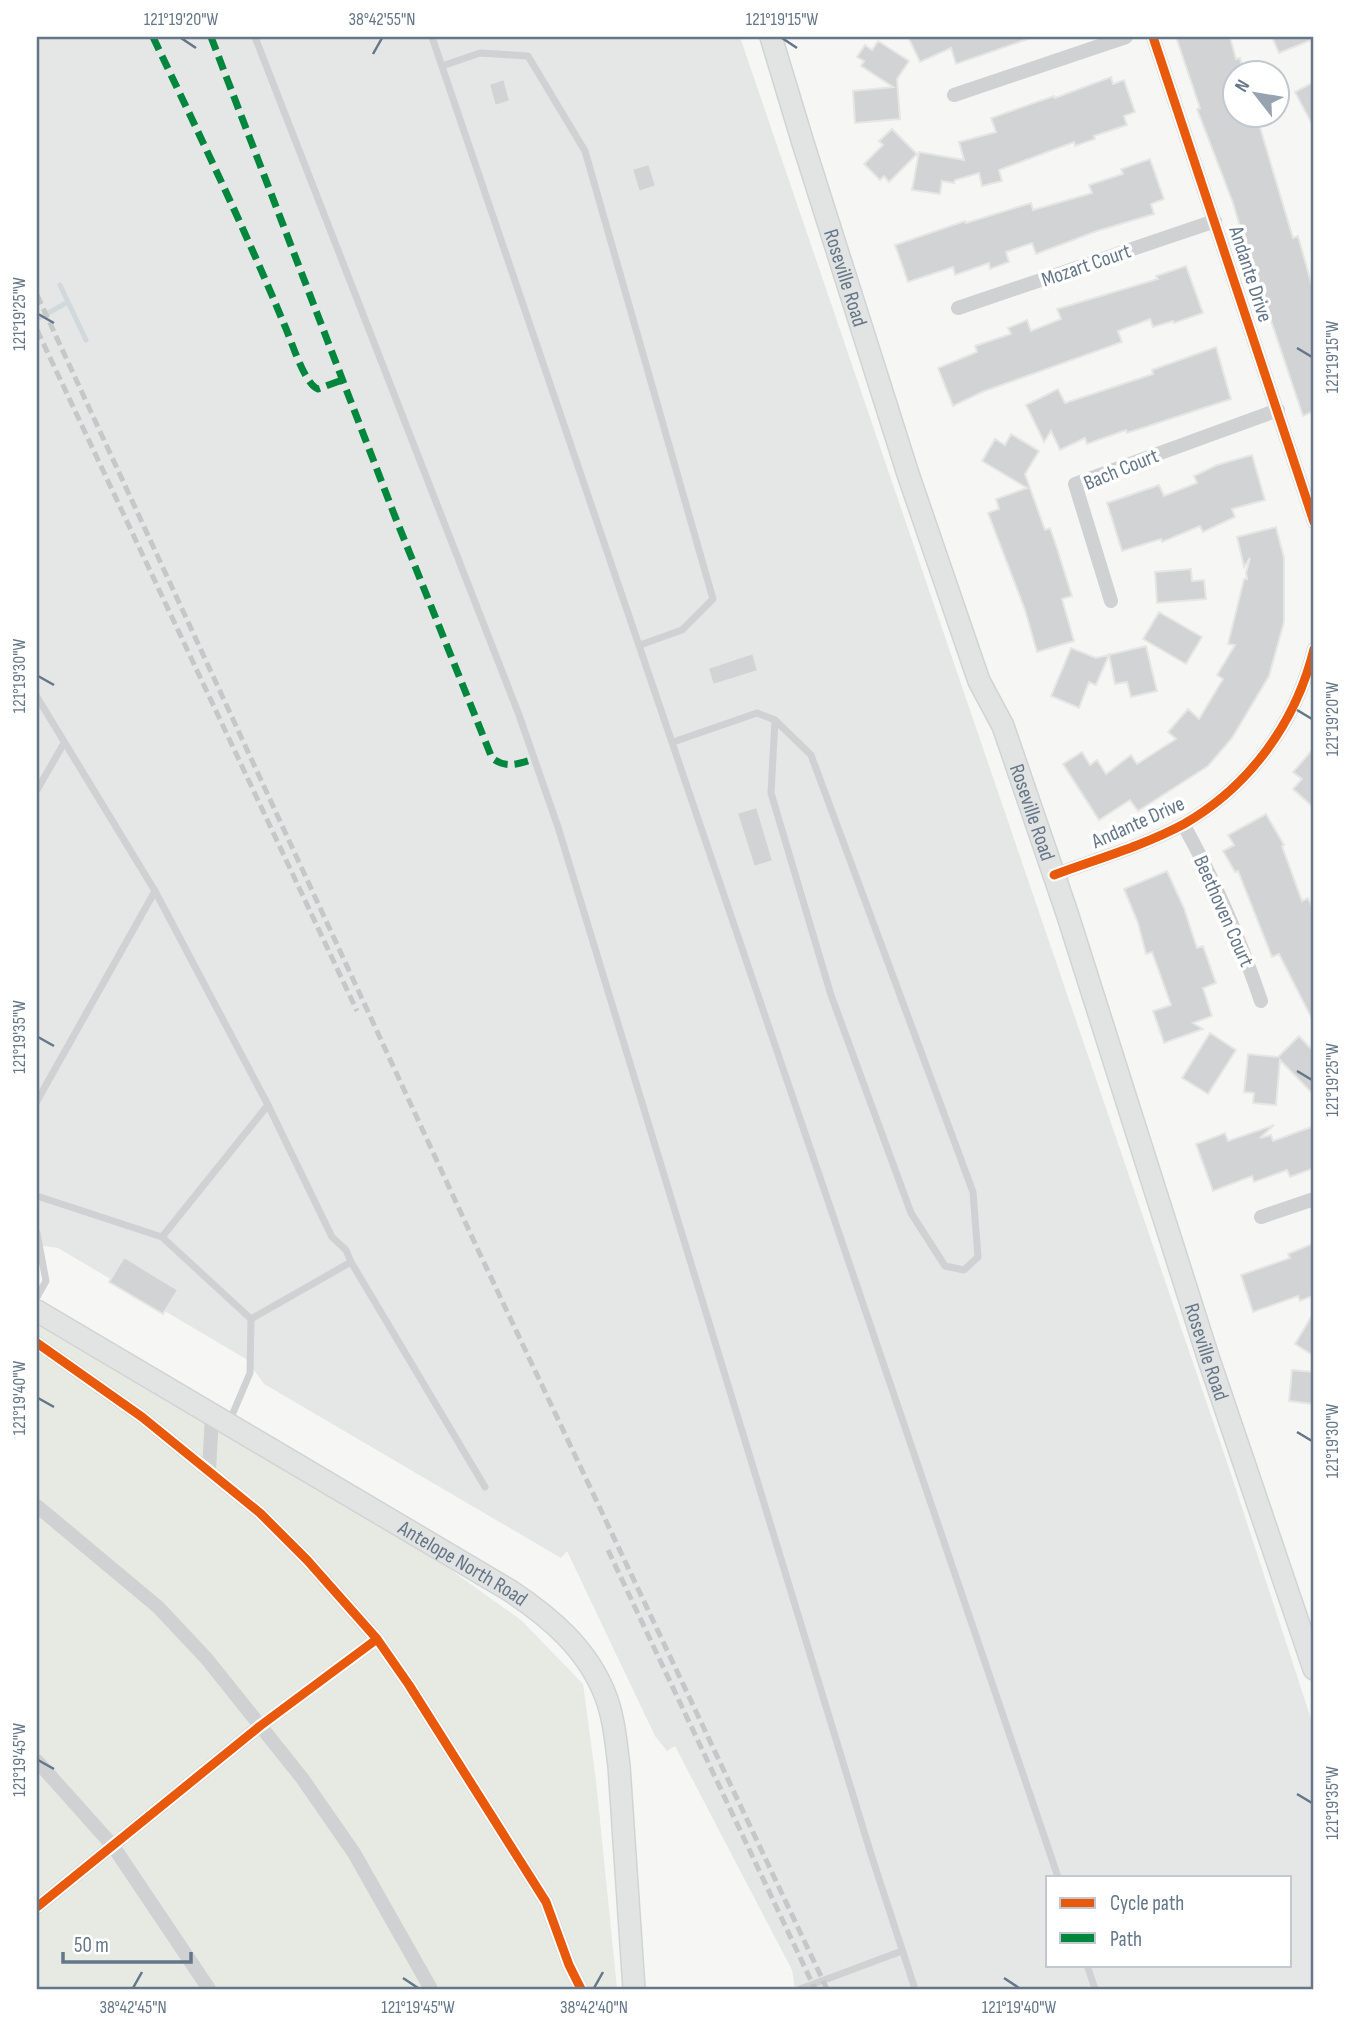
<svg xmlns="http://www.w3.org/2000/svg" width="1351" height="2026" font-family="'Sofia Sans Condensed',sans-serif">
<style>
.built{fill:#e5e6e6;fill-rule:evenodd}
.green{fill:#e6eae3}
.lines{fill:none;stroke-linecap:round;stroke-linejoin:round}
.stream{stroke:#d1d9dc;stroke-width:5}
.building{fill:#d2d3d4;stroke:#e6e6e4;stroke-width:2}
.secondary-casing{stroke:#d1d3d5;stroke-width:24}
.lane{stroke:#d0d1d2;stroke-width:7}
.street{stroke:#d0d1d2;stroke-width:14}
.secondary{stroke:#e2e3e3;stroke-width:21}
.rail{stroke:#c6c7c8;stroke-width:5;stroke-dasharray:10 5;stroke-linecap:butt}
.quiet{stroke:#00873e;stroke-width:7;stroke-dasharray:14 7;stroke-linecap:butt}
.cycleway-casing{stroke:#fff;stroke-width:13}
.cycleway{stroke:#e8590c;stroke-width:9}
.ticks{fill:none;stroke:#647687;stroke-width:2.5}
.labels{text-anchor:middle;stroke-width:7;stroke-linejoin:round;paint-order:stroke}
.street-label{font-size:21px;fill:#647687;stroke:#fff}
.neatline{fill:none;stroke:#647687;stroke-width:2.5}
.ticks-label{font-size:18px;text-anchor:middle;fill:#647687}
</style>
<rect width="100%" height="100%" fill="#f6f6f5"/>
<path class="built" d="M37,37H740L1231,1474L1314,1728V1989H795L792,1970L675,1746L667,1751L655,1736L567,1551L561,1558L264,1384L246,1359L58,1248L37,1245ZM1048,1877H1290V1965H1048Z"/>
<path class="green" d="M37,1325L423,1550L521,1620L583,1684L596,1781L617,1989H37Z"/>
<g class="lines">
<path class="stream" d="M60,285L86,340
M37,319L68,302"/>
</g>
<path class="building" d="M908,37H1028V39L956,64L951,48L920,62Z
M1176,37H1230L1236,59L1240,58L1244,74H1236V116H1249L1253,126L1259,124L1293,238L1298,236L1314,293V411L1303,416L1254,270L1253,271L1233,203L1197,109L1200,108Z
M1272,37H1314V39L1279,53Z
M878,41L909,61L897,79L900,119L855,123L853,91L893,87L861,66L864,61L857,57L865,45L872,50Z
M1111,77L1113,84L1124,80L1135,112L1124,116L1127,125L1094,136L1095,139L1075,146L1074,142L999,170L1002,181L982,186L979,173L955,180L954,183L942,181L940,194L912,190L919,152L964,160L959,142L996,132L991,118L1054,96L1055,98Z
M504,79L510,101L495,106L489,84Z
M1314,82V128L1295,92Z
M892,129L917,154L889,182L884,176L880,180L864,164L883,145L879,141Z
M1150,159L1164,199L1151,204L1154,214L1097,231L1036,254L1032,243L1006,252L1009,262L990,269L989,263L955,275L953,267L908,282L895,245L965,221L966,223L1031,203L1033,210L1092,193L1089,185L1123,174L1121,169Z
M649,164L656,186L639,192L632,169Z
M1186,266L1203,313L1174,323L1173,321L1153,327L1150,319L1118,331L1122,342L982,392L953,406L938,368L977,352L975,346L1011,334L1008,328L1027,320L1031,331L1061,319L1057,309L1158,279L1156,276Z
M1216,347L1231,399L1127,433L1126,430L1087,444L1085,438L1060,450L1051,431L1044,442L1026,405L1058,389L1065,403L1153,374L1152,370Z
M1011,434L1039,451L1025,474L1045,530L1050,528L1055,542L1072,596L1062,599L1074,641L1037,652L1025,610L988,513L999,509L996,499L1027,488L982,461L995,439L1005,445Z
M1252,455L1265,500L1232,509L1235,517L1203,532L1200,526L1162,542L1161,539L1122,551L1107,503L1159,485L1164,496L1197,483L1194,476L1217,465Z
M1276,527L1284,558V622L1269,676L1232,738L1208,766L1138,811L1130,800L1099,820L1063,764L1082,752L1090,765L1097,760L1106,774L1131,755L1137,764L1176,739L1168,732L1188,709L1199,719L1223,679L1217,675L1235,645L1228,644L1244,579H1247L1246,573L1250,558L1244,567L1237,537Z
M1191,569L1192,581L1204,580L1206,599L1157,603L1155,572Z
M1159,612L1202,637L1186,664L1143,639Z
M1146,646L1157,691L1131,697L1127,682L1115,684L1109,655L1096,685L1089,682L1079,708L1051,696L1071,648L1096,658Z
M753,653L758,671L713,685L708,668Z
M1314,748V808L1293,789L1302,779L1293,772Z
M757,807L773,861L754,867L737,813Z
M1266,814L1284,845L1282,846L1302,901L1308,898L1314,912V1023L1279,954L1272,957L1238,871L1235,872L1223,851L1234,845L1228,835Z
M1167,871L1184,908L1197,948L1203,946L1216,983L1203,988L1212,1016L1193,1023L1203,1029L1164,1043L1153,1011L1171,1005L1152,952L1146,954L1138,923L1124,889Z
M1210,1033L1236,1050L1208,1094L1182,1078Z
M1299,1036L1314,1052V1095L1280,1060L1276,1105L1253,1103L1254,1093L1244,1092L1248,1054L1278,1057Z
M1274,1125L1260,1138L1271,1135L1273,1141L1314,1126V1168L1290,1177L1287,1170L1254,1182L1252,1176L1213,1191L1196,1144L1225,1133L1228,1141Z
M1314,1243V1295L1300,1301L1298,1296L1253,1312L1241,1275L1290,1258L1288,1254Z
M124,1257L178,1290L163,1314L109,1282Z
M1314,1312V1356L1295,1344Z
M1292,1370L1314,1372V1404L1289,1401Z"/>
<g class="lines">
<g class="secondary-casing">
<g id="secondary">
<path id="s1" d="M771,37L803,143L908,474L979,681L1003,726L1067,913L1209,1360L1314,1669"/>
<path id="s2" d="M37,1311L509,1590C550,1617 588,1649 606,1697C614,1718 616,1743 619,1766L634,1989"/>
</g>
</g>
<path class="lane" d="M255,37L519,715L558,827L870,1851L915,1989
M432,37L1058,1877
M442,66L480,53L528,56L585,151L713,599L682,630L640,645
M37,697L155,891
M673,742L757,713L775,720L811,755L973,1192L978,1257L964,1270L945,1266L911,1213L831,995L771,793L775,720
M37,790L64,743
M37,1101L155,891L268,1105L332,1237L346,1250L351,1262L251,1319
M37,1196L162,1237L251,1319L250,1373L230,1420
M37,1233L46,1281L37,1297
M162,1237L268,1105
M351,1262L485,1487
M1087,1965L1095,1989
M800,1989L902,1951"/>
<path class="street" d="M1153,37L1314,522
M954,95L1126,37
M958,308L1215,221
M1111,601L1075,484L1278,410
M1183,824C1215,881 1240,939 1261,1001
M1054,875C1097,859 1143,846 1184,824C1250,786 1296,722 1314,649
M1261,1217L1314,1199
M37,1343L142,1417L260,1513L307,1560L377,1639L409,1685L546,1902L569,1965L581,1989
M209,1471L212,1414
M37,1506L158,1607L206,1658L302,1778L354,1853L431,1989
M37,1761L113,1846L209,1989
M37,1907L260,1726L377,1639"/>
<use href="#secondary" class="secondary"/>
<path class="rail" d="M37,295L479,1252L827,1989
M37,330L357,1011
M608,1550L815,1989"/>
<path class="quiet" d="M153,37C198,132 244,227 284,324C291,339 304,384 318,389L342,380
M211,37L394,514L492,758C506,769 518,764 534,759"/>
<g class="cycleway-casing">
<path id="cycleway" d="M1153,37L1314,522
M1054,875C1097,859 1143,846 1184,824C1250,786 1296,722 1314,649
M37,1343L142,1417L260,1513L307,1560L377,1639L409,1685L546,1902L569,1965L581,1989
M37,1907L260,1726L377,1639"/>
</g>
<use href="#cycleway" class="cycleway"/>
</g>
<path class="ticks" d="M181,38L196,48M782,38L797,48M373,54L382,38M38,314L54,323M1297,348L1312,357M38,676L54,685M1297,710L1312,719M38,1037L54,1046M1297,1071L1312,1080M38,1398L54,1407M1297,1432L1312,1441M38,1760L54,1769M1297,1794L1312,1803M403,1978L418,1988M1004,1978L1019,1988M133,1988L142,1972M594,1988L603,1972"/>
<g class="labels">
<g class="street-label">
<text transform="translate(1086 265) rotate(-19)" y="7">Mozart Court</text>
<text transform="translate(1251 274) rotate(72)" y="7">Andante Drive</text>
<text dy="7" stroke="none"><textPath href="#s1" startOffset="252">Roseville Road</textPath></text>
<text transform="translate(1121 469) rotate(-22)" y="7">Bach Court</text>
<text dy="7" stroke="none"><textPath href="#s1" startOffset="819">Roseville Road</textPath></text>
<text transform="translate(1138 822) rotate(-24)" y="7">Andante Drive</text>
<text transform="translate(1224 911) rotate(66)" y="7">Beethoven Court</text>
<text dy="7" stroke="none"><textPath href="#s1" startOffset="1386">Roseville Road</textPath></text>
<text dy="7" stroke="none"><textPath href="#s2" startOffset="495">Antelope North Road</textPath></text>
</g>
</g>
<rect width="1351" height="2026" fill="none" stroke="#ffffff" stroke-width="77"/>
<rect x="1046" y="1876" width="245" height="91" fill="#ffffff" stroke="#c1c8cf" stroke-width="2"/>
<rect x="1060" y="1898" width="35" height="10" fill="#e8590c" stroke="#c1c8cf" stroke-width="2"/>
<text x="1110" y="1910" font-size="21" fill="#647687">Cycle path</text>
<rect x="1060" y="1933" width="35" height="10" fill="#00873e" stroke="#c1c8cf" stroke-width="2"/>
<text x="1110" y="1946" font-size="21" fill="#647687">Path</text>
<g transform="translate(1256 94) rotate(301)"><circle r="33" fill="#ffffff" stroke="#c1c8cf" stroke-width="2"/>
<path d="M0-5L12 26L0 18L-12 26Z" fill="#97a3ae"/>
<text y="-10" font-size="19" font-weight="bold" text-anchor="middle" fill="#647687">N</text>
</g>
<path d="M63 1952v10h128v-10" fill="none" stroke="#647687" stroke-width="3.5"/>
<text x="74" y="1952" font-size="21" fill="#647687" stroke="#ffffff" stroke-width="5" paint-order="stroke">50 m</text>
<rect x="38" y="38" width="1274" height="1950" class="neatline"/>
<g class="ticks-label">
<text x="181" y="25">121°19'20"W</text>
<text x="382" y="25">38°42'55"N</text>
<text x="782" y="25">121°19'15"W</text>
<text transform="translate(19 314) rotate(-90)" y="6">121°19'25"W</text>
<text transform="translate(1332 357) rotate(-90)" y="6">121°19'15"W</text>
<text transform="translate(19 676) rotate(-90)" y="6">121°19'30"W</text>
<text transform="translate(1332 719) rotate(-90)" y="6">121°19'20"W</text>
<text transform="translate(19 1037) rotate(-90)" y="6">121°19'35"W</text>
<text transform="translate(1332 1080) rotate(-90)" y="6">121°19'25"W</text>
<text transform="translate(19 1398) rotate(-90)" y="6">121°19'40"W</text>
<text transform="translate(1332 1441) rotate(-90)" y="6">121°19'30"W</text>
<text transform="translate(19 1760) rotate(-90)" y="6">121°19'45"W</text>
<text transform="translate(1332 1803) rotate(-90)" y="6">121°19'35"W</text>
<text x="133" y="2013">38°42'45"N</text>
<text x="418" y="2013">121°19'45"W</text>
<text x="594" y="2013">38°42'40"N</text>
<text x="1019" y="2013">121°19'40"W</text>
</g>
</svg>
